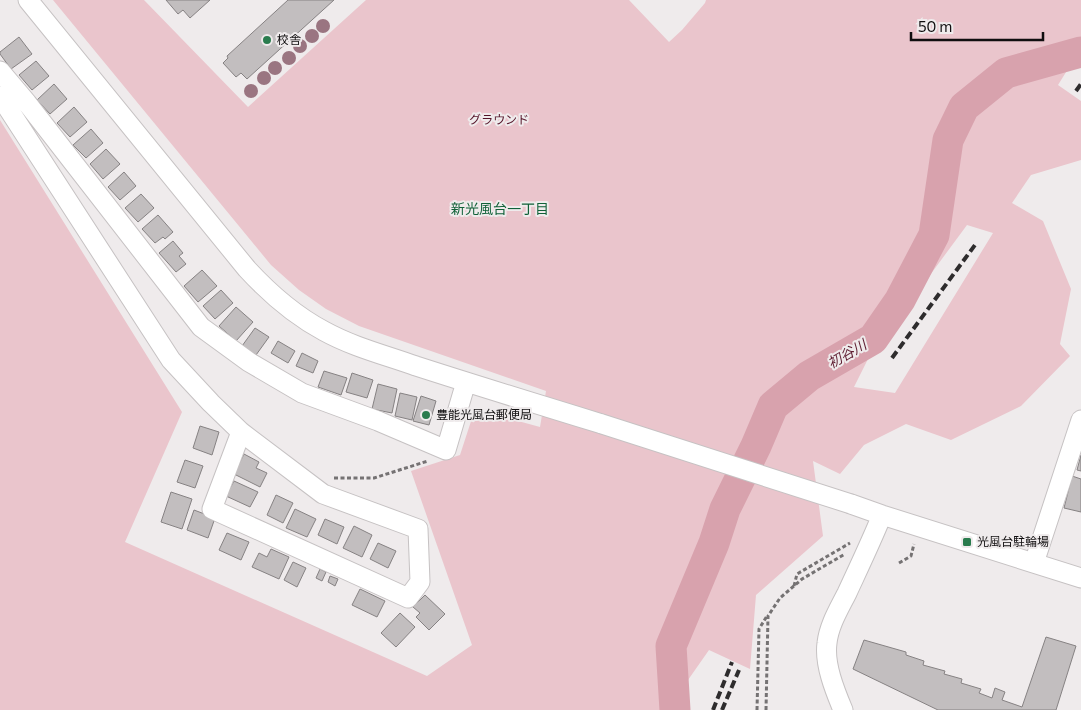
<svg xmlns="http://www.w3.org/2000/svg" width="1081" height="710" font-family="Commissioner,'Noto Sans JP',sans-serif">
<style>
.green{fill:#eac5cc;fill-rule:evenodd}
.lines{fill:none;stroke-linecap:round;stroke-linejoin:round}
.river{stroke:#d8a2ad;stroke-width:31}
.building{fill:#c2bebf;stroke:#868283}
.minor-casing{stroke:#c6c2c3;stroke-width:21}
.path{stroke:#757273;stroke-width:3;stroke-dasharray:4 2.5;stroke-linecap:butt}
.minor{stroke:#fff;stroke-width:19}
.rail{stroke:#2e2c2d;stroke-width:4;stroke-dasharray:8 4;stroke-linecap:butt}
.minor-bridge-casing{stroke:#c6c2c3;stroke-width:21;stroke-linecap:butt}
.minor-bridge{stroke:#fff;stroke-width:19}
.tree{fill:#9a7581}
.poi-dot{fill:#2a7c4e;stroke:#efebec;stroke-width:2}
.labels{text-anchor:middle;stroke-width:4;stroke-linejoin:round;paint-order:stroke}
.poi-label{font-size:12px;fill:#100e0f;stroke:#efebec;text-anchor:start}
.park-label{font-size:12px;fill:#541429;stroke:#efebec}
.neighbourhood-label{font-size:14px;fill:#106138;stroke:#efebec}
.water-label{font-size:14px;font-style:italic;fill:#5e1d31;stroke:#efebec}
</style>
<rect width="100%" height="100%" fill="#efebec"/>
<path class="green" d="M53,0H144L248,107L366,0H629L669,42L682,30L705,3L706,0H1081V48L1058,85L1081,101V160L1031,175L1012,203L1043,221L1071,289L1060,344L1070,356L1021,406L951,440L906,424L864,445L840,474L813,461L823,536L756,595L750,669L709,650L667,710H0V120L182,412L125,542L427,676L472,645L411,471L460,455L475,409L540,427L546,391L359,326L326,309L299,290L271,265ZM967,225L993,233L895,393L854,387L868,359Z"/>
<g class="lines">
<path class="river" d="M675,710L671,646L714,543L725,509L756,446L773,406L809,376L873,339L900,300L934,235L948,140L964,107L1006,73L1081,52"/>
</g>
<path class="building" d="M166,0H210L190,18L183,10L178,14Z
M288,0H334L247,79L241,73L236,77L223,63L228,58L227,56Z
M19,37L32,54L11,69L0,54V52Z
M36,61L49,76L32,90L19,75Z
M54,84L67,99L50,114L37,100Z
M74,107L87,122L70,137L57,123Z
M91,129L103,143L86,158L73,145Z
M106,149L120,164L103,179L90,164Z
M124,172L136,186L120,200L108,187Z
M141,194L154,208L138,222L125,208Z
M158,215L173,232L165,239L163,237L155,243L142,229Z
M173,241L183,253L179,256L186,264L176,272L159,253Z
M202,270L217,286L198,302L184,286Z
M221,290L233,303L215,319L203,306Z
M236,307L253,322L236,341L219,326Z
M255,328L269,337L256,355L242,346Z
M278,341L295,351L288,363L271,353Z
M302,353L318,361L313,373L296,366Z
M324,371L347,378L341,395L318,387Z
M352,373L373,380L367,398L346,392Z
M378,384L397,389L392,413L372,409Z
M400,393L417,397L412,420L395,416Z
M421,396L436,401L429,425L413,421Z
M200,426L219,432L212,455L193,448Z
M244,454L259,462L256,468L267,473L260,487L234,474Z
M1081,455V471L1077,470Z
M185,460L203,466L195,488L177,482Z
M1072,476L1081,479V512L1064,508Z
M234,481L258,492L250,507L226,496Z
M171,492L192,499L182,529L161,522Z
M276,495L293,503L283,523L267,515Z
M295,509L316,519L307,537L286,528Z
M194,510L215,518L208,538L187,530Z
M325,519L344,527L337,544L318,535Z
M354,526L372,535L362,557L343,548Z
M227,533L249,542L241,560L219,550Z
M378,543L396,551L388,568L370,559Z
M271,549L289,557L279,579L252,567L259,553L267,557Z
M293,562L306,568L297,587L284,580Z
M320,569L326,572L322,581L316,578Z
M330,576L338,579L335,586L328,582Z
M360,589L385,601L377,617L352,605Z
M425,595L445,614L429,630L416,617L420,613L413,607Z
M400,613L415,627L396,647L381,633Z
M1046,637L1076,646L1056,710H938L853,669L864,640L906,652V655L924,661L923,665L945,671L944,674L962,679L961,683L981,689L979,693L992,698L995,688L1005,692L1002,700L1022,707Z"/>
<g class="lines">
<g class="minor-casing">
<path id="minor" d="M28,0L247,269C270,294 294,315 324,331C353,347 385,355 416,366C478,386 540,405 602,424
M0,71L27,103L201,327L249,362L302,393L378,421L446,450L466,382
M0,96L171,360L211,403L241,432L323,494L418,529L420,582L408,598L212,509L241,432
M851,504L882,515L1081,578
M1034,563L1081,420
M843,710C835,691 824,664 827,643C829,625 839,609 847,593C859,567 871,542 882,515"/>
</g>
<path class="path" d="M334,478H374L428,461
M899,563L911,556L914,544
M794,586L797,574L850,543
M757,710L759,629L767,616
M766,710L768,616L780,598L802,579L845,554"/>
<use href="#minor" class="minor"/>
<path class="rail" d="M1076,91L1081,84
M892,358L975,245
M713,710L732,662
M722,710L739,670"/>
<g class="minor-bridge-casing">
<path id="minor-bridge" d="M602,424L851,504"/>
</g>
<use href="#minor-bridge" class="minor-bridge"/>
</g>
<g class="tree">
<circle cx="323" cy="26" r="7"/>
<circle cx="312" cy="36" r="7"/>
<circle cx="300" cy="46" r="7"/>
<circle cx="289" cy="58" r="7"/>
<circle cx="275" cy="68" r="7"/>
<circle cx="264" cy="78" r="7"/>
<circle cx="251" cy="91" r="7"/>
</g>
<g class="poi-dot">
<circle cx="267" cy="40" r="5"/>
<circle cx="426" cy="415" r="5"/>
<rect x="962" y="537" width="10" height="10" rx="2.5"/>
</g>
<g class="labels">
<g class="poi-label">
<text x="277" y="44">校舎</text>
<text x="436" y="419">豊能光風台郵便局</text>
<text x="977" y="546">光風台駐輪場</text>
</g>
<g class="park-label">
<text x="499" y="124">グラウンド</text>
</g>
<g class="neighbourhood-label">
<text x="500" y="214">新光風台一丁目</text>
</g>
<g class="water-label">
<text transform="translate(847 354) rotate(-30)" y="5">初谷川</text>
</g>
</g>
<path d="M911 32v8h132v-8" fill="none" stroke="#100e0f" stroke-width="2.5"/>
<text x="918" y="32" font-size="15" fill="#100e0f" stroke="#efebec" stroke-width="4" paint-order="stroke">50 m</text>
</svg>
